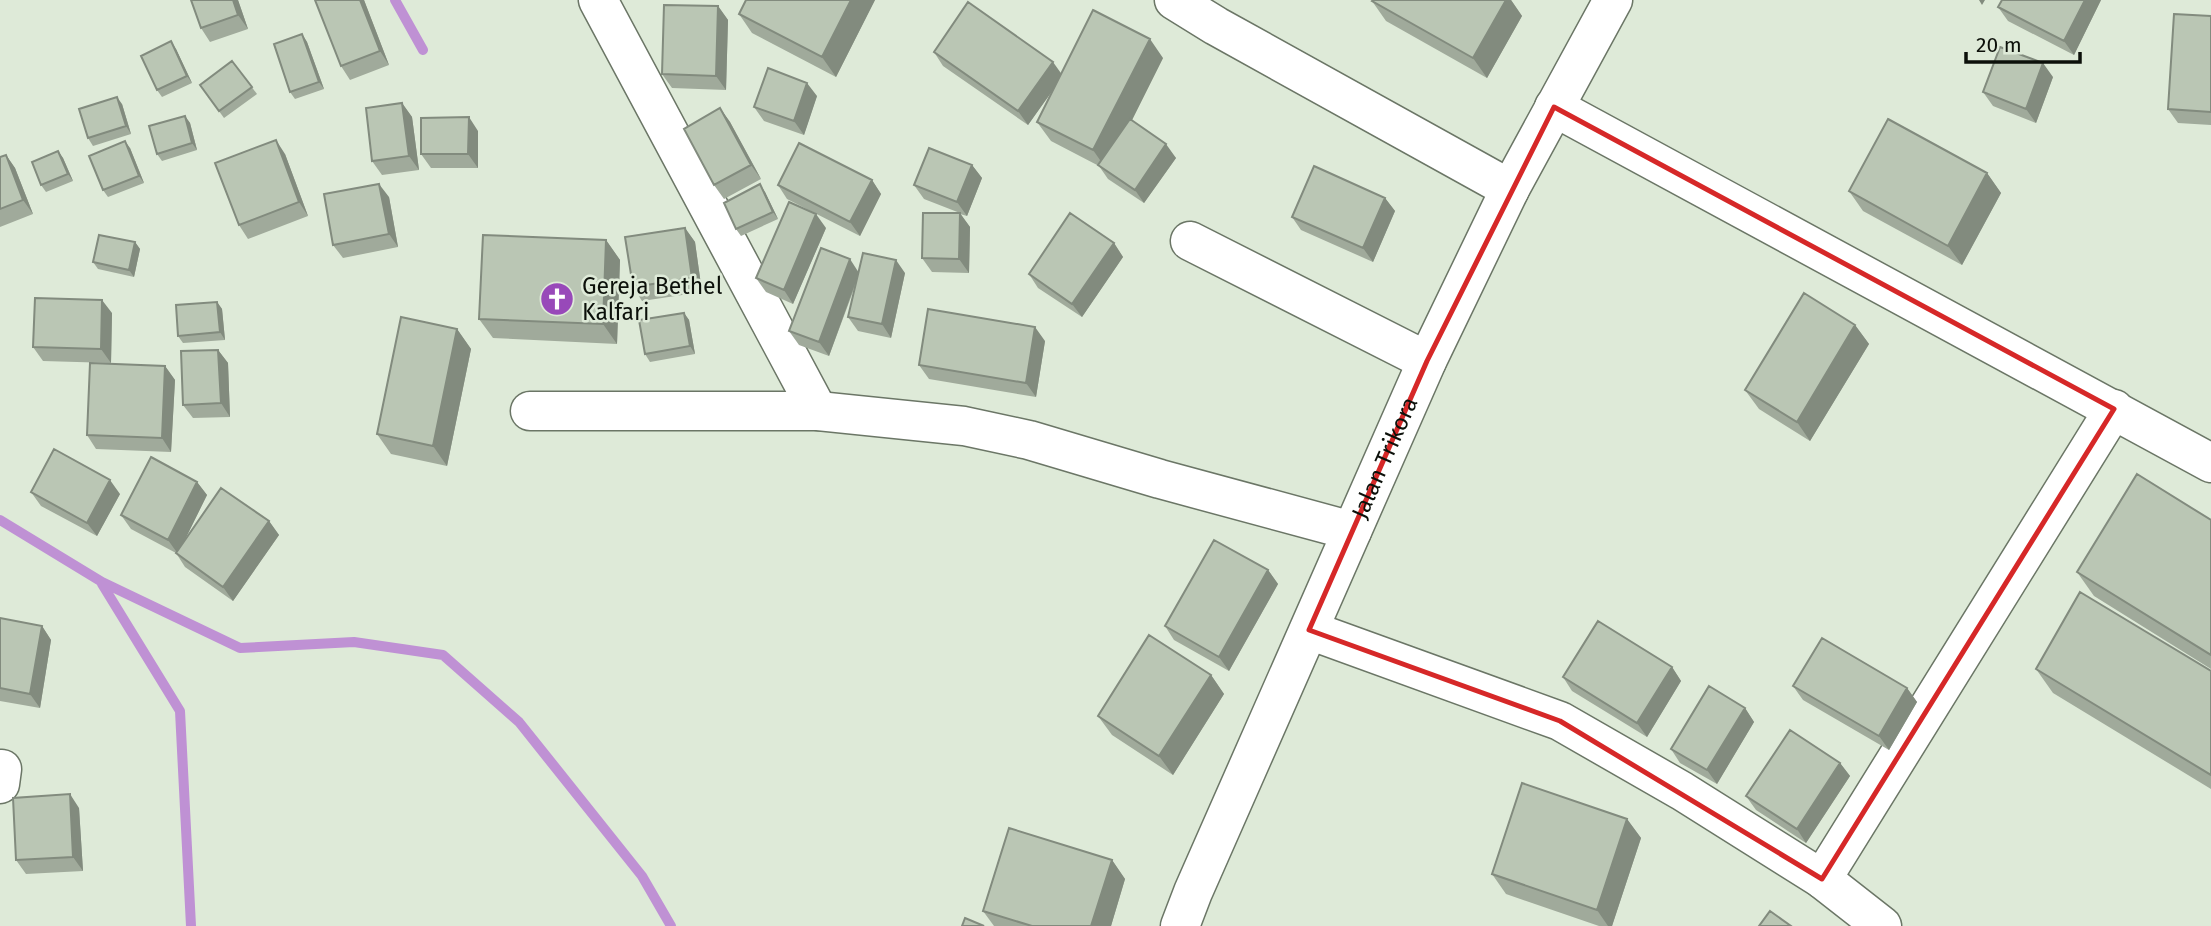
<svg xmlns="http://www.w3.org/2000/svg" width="2211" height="926" font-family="'Fira Sans',sans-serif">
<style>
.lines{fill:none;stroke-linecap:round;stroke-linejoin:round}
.stream{stroke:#bf91d4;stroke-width:10}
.minor-casing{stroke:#6b7666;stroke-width:41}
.minor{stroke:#fff;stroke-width:38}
.wall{fill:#a0aa9b}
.shaded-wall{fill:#828b7e}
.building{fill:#bac6b4;stroke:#828b7e;stroke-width:2}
.marked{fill:none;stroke:#d62828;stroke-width:5;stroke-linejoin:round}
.labels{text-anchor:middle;stroke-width:5;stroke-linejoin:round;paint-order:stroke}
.poi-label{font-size:23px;fill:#0c100a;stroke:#deead8;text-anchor:start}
.street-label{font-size:23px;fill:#0c100a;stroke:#deead8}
</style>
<rect width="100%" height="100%" fill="#deead8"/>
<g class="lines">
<path class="stream" d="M395,0L423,50
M0,520L102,582L240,648L354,642L443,655L519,722L642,876L671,926
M102,584L180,711L191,926"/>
<g class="minor-casing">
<g id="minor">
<path d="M598,0L818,411"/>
<path d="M1174,0L1216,26L1510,189"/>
<path d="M1554,107L2211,463"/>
<path d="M1190,241L1427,361"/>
<path d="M530,411H818L964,426L1029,440L1160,479L1352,531"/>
<path d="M1309,630L1560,721L1682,791L1822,879L1882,926"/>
<path d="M0,784L2,769"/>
<path d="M1822,879L2114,409"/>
<path id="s1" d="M1180,926L1193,892L1427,361L1510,189L1613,0"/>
</g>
</g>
<use href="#minor" class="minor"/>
</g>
<path class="wall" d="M238,0L248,29L210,42L201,28Z
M315,0H364L389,65L350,80L341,66Z
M875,0L836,77L752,33L739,14Z
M1373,0H1511L1522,16L1487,78L1386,21L1372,1Z
M2002,0H2101L2074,55L2008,21L1998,7Z
M718,6L728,20L726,90L672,88L662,74Z
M2211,16V125L2178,123L2168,109Z
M302,34L307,42L324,89L295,99L290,92Z
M176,49L192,83L162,97L157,90Z
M934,52L1061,74L1163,58L1132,120L1176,158L1144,203L1108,179L1099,166L1051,141L1037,122L1054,88L1028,125L943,66Z
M232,61L257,94L224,118L200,85Z
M2053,77L2036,123L1993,106L1983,92Z
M817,96L804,135L764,121L754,107Z
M402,103L412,117L419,170L382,175L372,161Z
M122,104L131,134L93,146L88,138Z
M720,108L730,122L761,179L724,199L714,185Z
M185,116L190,123L197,150L162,161L157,154Z
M478,131V168H431L421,154Z
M130,148L144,183L108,197L103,190Z
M58,151L63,158L73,181L46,192L41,185Z
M285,154L308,216L248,239L239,225Z
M6,155L15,168L33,214L0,227V157Z
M972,165L982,178L967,216L960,214L970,227L969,273L932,272L922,258L960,213L924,199L914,185Z
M1987,173L2001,193L1962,265L1863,211L1849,191Z
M872,180L881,194L860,236L787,199L778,185Z
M765,192L778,219L741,236L736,229Z
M389,197L398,247L343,258L333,245Z
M1385,198L1395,211L1373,262L1301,230L1292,217Z
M685,228L695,242L702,292L642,301L633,287Z
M826,228L793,304L766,292L756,278Z
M606,240L620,260L617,344L493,338L479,319Z
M135,242L140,249L134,277L98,269L93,262Z
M1114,243L1123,257L1082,317L1038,288L1029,274Z
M859,272L905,273L891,338L858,331L848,317L857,281L829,356L799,345L789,331Z
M217,302L222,309L225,340L183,343L178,336Z
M112,313L111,363L43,361L33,347Z
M684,313L689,320L695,354L650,362L645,354Z
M1855,325L1869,344L1810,441L1759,409L1745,390Z
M457,329L471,349L447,466L391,454L377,434Z
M1045,341L1036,397L929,379L919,365Z
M218,350L228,363L230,417L193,418L183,405Z
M165,366L175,380L171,452L96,449L87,435Z
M197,482L207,495L184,541L269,521L279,535L233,601L185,567L176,553L131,529L121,515Z
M31,492L120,494L97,536L41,506Z
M2211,520V669L2094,596L2077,572Z
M1268,570L1278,584L1229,671L1174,640L1165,626Z
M0,618L42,626L51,640L40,708L0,701Z
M1672,667L1681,681L1647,737L1572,691L1563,677Z
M2036,669L2211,671V789L2053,693Z
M1211,675L1224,694L1173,775L1112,735L1098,716Z
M1793,686L1907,688L1917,702L1889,750L1803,700Z
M1745,708L1754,722L1717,784L1680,763L1671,749Z
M1840,763L1850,776L1806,843L1756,810L1746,796Z
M79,808L83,871L26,874L16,860Z
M1627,819L1641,838L1612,926H1599L1506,894L1492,874Z
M1112,860L1125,879L1111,926H994L983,911Z"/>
<path class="shaded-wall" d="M233,0H238L248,29L238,15Z
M360,0H364L389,65L380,51Z
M851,0H875L836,77L822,57Z
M1506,0H1511L1522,16L1487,78L1473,58Z
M1979,0H1985L1982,5Z
M2085,0H2101L2074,55L2064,41Z
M718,6L728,20L726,90L716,76Z
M302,34L307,42L324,89L319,82Z
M1150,39L1163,58L1107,170L1093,150Z
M171,41L176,49L192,83L187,76Z
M1053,62L1063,76L1028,125L1018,111Z
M2043,63L2053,77L2036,123L2026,109Z
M807,83L817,96L804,135L794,121Z
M117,97L122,104L131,134L126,126Z
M402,103L412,117L419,170L409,156Z
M720,108L730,122L761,179L751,165Z
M185,116L190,123L197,150L192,143Z
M469,117L478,131V168L468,154Z
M276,140L285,154L308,216L299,202Z
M125,141L130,148L144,183L139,176Z
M1166,144L1176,158L1144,203L1135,190Z
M58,151L63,158L73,181L68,174Z
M6,155L15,168L33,214L23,200Z
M972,165L982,178L967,216L957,202Z
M1987,173L2001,193L1962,265L1948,246Z
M872,180L881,194L860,236L850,222Z
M379,184L389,197L398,247L389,234Z
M760,184L765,192L778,219L773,212Z
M1385,198L1395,211L1373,262L1363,248Z
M960,213L970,227L969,273L959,259Z
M816,214L826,228L793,304L784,290Z
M685,228L695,242L702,292L692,278Z
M606,240L620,260L617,344L603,324Z
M135,242L140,249L134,277L129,270Z
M1114,243L1123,257L1082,317L1072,304Z
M850,259L859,273L829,356L819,342Z
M896,260L905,273L891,338L882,324Z
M102,300L112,313L111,363L101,349Z
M217,302L222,309L225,340L220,332Z
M684,313L689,320L695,354L690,346Z
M1855,325L1869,344L1810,441L1797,422Z
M1035,327L1045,341L1036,397L1026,383Z
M457,329L471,349L447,466L433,446Z
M218,350L228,363L230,417L221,403Z
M165,366L175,380L171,452L162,438Z
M110,480L120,494L97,536L87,523Z
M197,482L207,495L178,554L168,540Z
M269,521L279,535L233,601L223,587Z
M1268,570L1278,584L1229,671L1219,657Z
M42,626L51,640L40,708L30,694Z
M1672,667L1681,681L1647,737L1637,723Z
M1211,675L1224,694L1173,775L1159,756Z
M1907,688L1917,702L1889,750L1879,736Z
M1745,708L1754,722L1717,784L1707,770Z
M1840,763L1850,776L1806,843L1797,829Z
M70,794L79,808L83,871L73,857Z
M1627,819L1641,838L1612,926H1608L1597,910Z
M1112,860L1125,879L1111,926H1091Z"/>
<path class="building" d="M191,0H233L238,15L201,28Z
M315,0H360L380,51L341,66Z
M746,0H851L822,57L739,14Z
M1373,0H1506L1473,58L1372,1Z
M2002,0H2085L2064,41L1998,7Z
M968,2L1053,62L1018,111L934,52Z
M664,5L718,6L716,76L662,74Z
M1093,10L1150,39L1093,150L1037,122Z
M2174,14L2211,16V112L2168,109Z
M302,34L319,82L290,92L274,44Z
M171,41L187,76L157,90L141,56Z
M2000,47L2043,63L2026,109L1983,92Z
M232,61L252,87L219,111L200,85Z
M768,68L807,83L794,121L754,107Z
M117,97L126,126L88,138L79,109Z
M402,103L409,156L372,161L366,108Z
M720,108L751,165L714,185L684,129Z
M185,116L192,143L157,154L149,126Z
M469,117L468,154H421V118Z
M1130,119L1166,144L1135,190L1098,165Z
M1888,119L1987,173L1948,246L1849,191Z
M276,140L299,202L239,225L215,163Z
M125,141L139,176L103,190L89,156Z
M799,143L872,180L850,222L778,185Z
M929,148L972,165L957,202L914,185Z
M58,151L68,174L41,185L32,162Z
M6,155L23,200L0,209V157Z
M1314,166L1385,198L1363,248L1292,217Z
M379,184L389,234L333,245L324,194Z
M760,184L773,212L736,229L724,203Z
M789,202L816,214L784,290L756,278Z
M923,213H960L959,259L922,258Z
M1070,213L1114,243L1072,304L1029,274Z
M685,228L692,278L633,287L625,237Z
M99,235L135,242L129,270L93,262Z
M483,235L606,240L603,324L479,319Z
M821,248L850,259L819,342L789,331Z
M863,253L896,260L882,324L848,317Z
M1804,293L1855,325L1797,422L1745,390Z
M35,298L102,300L101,349L33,347Z
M217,302L220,332L178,336L176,305Z
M928,309L1035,327L1026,383L919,365Z
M684,313L690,346L645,354L639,320Z
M401,317L457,329L433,446L377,434Z
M218,350L221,403L183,405L181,351Z
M90,363L165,366L162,438L87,435Z
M54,449L110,480L87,523L31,492Z
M151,457L197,482L168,540L121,515Z
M2137,474L2211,520V655L2077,572Z
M221,488L269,521L223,587L176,553Z
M1214,540L1268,570L1219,657L1165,626Z
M2080,592L2211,671V775L2036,669Z
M0,618L42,626L30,694L0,688Z
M1598,621L1672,667L1637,723L1563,677Z
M1149,635L1211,675L1159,756L1098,716Z
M1822,638L1907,688L1879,736L1793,686Z
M1709,686L1745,708L1707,770L1671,749Z
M1790,730L1840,763L1797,829L1746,796Z
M1522,783L1627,819L1597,910L1492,874Z
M70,794L73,857L16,860L13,798Z
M1009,828L1112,860L1091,926H1032L983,911Z
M1770,911L1791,926H1759Z
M965,918L984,926H962Z"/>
<path class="marked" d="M1554,107L2114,409L1822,879L1560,721L1309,630L1427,361Z"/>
<defs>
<g id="church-disc" transform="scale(1.75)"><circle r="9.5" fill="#9849b9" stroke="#deead8"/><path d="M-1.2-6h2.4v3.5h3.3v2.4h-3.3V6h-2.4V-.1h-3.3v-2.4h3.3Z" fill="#fff"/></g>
</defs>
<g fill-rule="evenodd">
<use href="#church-disc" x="557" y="299"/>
</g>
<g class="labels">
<g class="poi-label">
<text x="582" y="294">Gereja Bethel<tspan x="582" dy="26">Kalfari</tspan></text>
</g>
<g class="street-label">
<text dy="8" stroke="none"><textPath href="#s1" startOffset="511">Jalan Trikora</textPath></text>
</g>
</g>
<path d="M1966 52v10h114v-10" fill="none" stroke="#0c100a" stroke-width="3.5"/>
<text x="1976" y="52" font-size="21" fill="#0c100a" stroke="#deead8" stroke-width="5" paint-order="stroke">20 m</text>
</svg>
